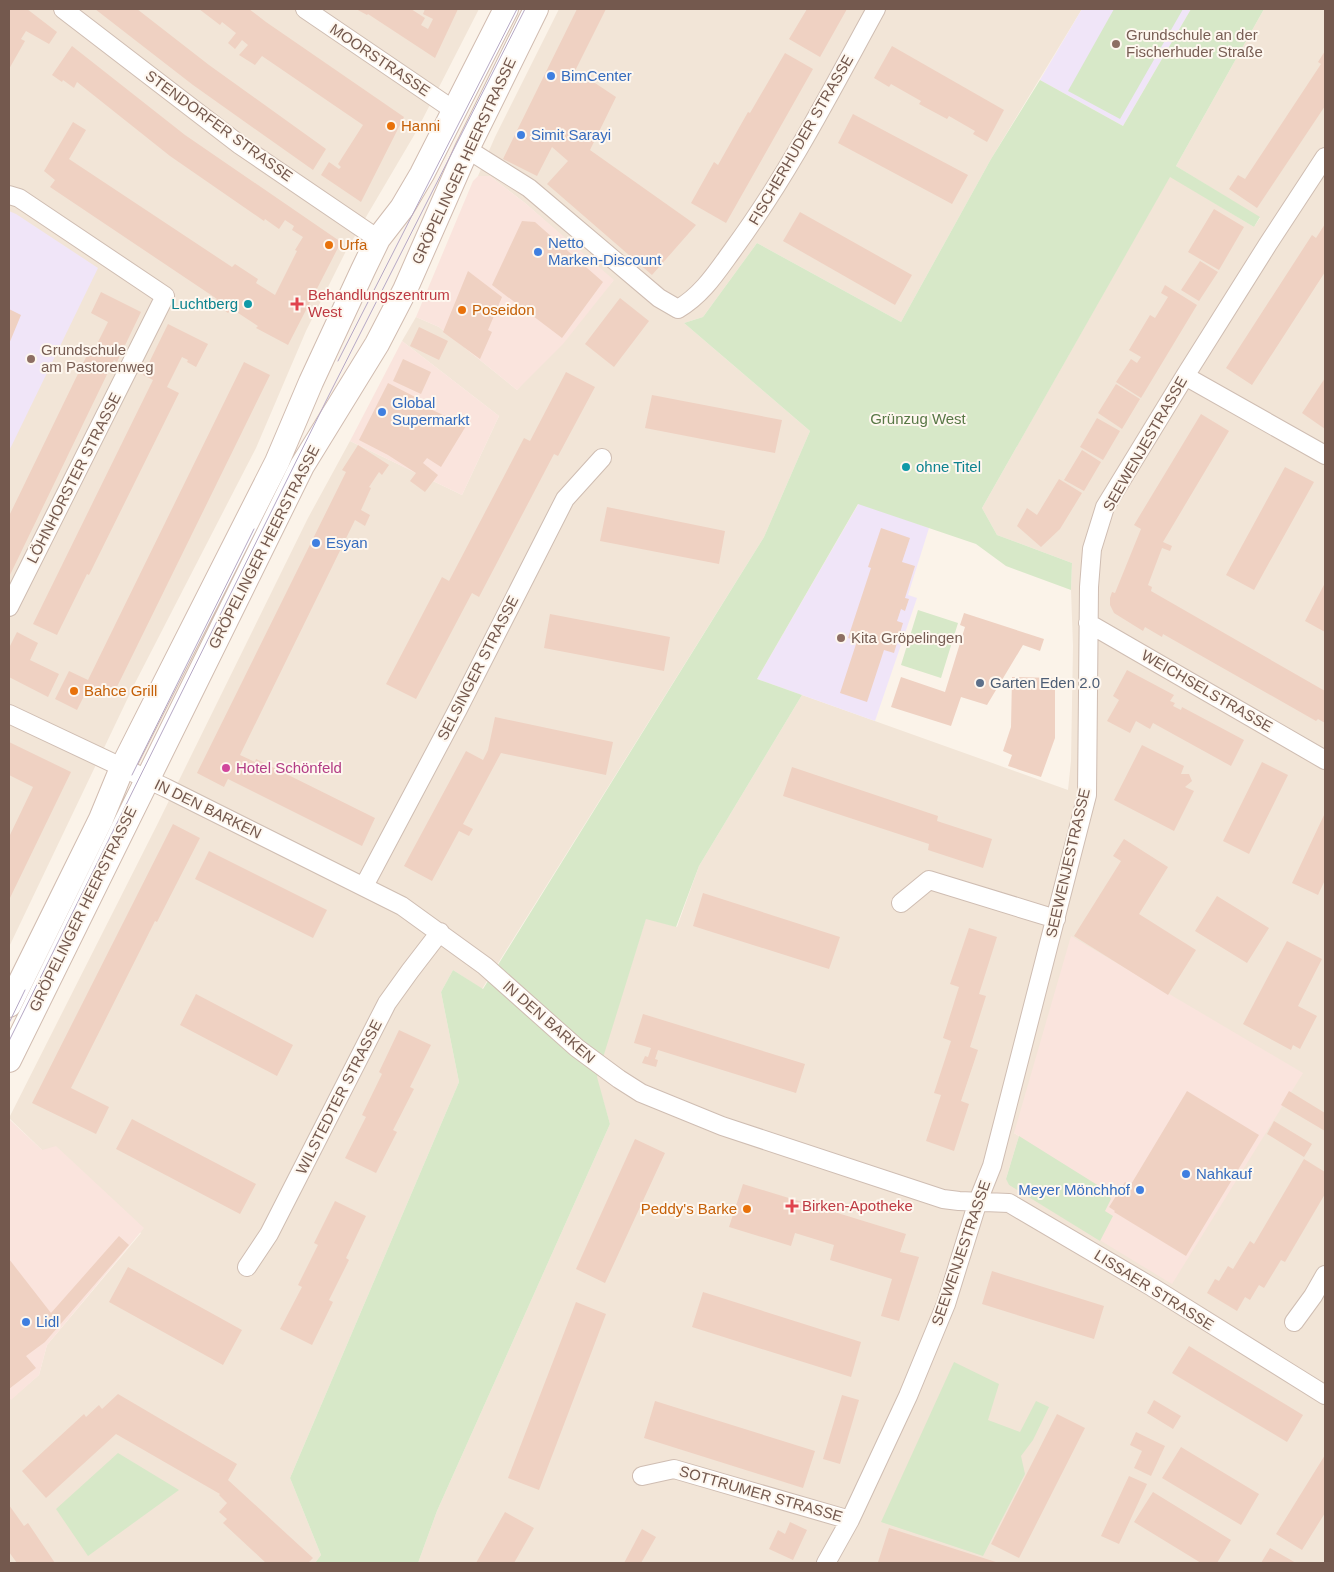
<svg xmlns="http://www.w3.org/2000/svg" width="1334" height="1572" font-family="Helvetica,sans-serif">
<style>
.residential{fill:#f2e5d7;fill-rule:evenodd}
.commercial{fill:#fae4dd}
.education{fill:#f0e5f8}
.green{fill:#d7e8c8}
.building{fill:#efd1c2}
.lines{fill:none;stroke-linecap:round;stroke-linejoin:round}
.street-casing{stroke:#cfbdb2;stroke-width:20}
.secondary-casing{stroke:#d1bcb0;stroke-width:26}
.street{stroke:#fff;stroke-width:18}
.secondary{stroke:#fff;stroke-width:24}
.tram{stroke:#b5a7c5;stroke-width:1}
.education-dot{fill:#8d6e63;stroke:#fef7ef;stroke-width:2}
.shop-dot{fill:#3f7fe0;stroke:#fef7ef;stroke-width:2}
.food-dot{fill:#e8710a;stroke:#fef7ef;stroke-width:2}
.culture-dot{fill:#0f9aa8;stroke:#fef7ef;stroke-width:2}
.health-dot{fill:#e0444e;stroke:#fef7ef;stroke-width:2}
.service-dot{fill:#5c6f8a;stroke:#fef7ef;stroke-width:2}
.hotel-dot{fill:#d1479c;stroke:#fef7ef;stroke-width:2}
.labels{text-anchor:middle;stroke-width:4;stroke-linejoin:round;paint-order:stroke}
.education-label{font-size:15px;fill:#785e54;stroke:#fef7ef;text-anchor:start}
.street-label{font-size:15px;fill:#74594e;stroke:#fef7ef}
.shop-label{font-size:15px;fill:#366cbe;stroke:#fef7ef;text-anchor:start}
.food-label{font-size:15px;fill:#c56008;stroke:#fef7ef;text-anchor:start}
.health-label{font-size:15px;fill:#be3a42;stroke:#fef7ef;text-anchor:start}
.culture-label{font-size:15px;fill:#0d838f;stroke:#fef7ef;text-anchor:end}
.park-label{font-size:15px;fill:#587846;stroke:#fef7ef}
.service-label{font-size:15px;fill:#4e5e75;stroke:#fef7ef;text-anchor:start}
.hotel-label{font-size:15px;fill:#b23c85;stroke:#fef7ef;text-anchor:start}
</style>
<rect width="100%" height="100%" fill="#fbf3e9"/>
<path class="residential" d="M9,9H479L416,132L346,251L306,331L256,448L135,683L9,947Z
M559,9H1082L991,159L901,322L757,243L703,317L684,323L810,431L764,537L482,989L453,970L441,992L459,1082L290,1478L321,1555L315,1563H9V1396L11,1399L39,1375L47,1345L141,1233L42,1150L9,1118L157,825L308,518L350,441L462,495L499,416L402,341L416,317L439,327L517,390L613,281L525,203L490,176H478L495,137Z
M1264,9H1325V1563H418L437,1511L610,1124L596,1077L646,918L677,927L699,866L802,695L1068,790L1071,761L1073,646L1071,590L1072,563L997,535L982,508L1170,176L1254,227L1260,218L1176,166ZM1303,1073L1006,1179L1019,1136L1014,1133Z"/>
<path class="commercial" d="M478,176H490L525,203L614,280L563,344L517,390L439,327L416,317L473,181Z
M402,341L499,416L462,495L350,441Z
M1071,936L1303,1073L1172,1284L1009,1185L1006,1179L1019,1136L1014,1133Z
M9,1119L42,1150L56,1146L144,1228L47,1345L39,1375L11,1400L9,1396Z"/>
<path class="education" d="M1082,9H1191L1123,126L1040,80Z
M9,211L16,214L98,268L9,451Z
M859,503L929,528L908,595L917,598L875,721L757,679Z"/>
<path class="green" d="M1114,9H1183L1120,119L1068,91Z
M1191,9H1264L1176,166L1260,217L1254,227L1170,177L982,508L997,535L1072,563L1071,590L1006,566L976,544L858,504L757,679L802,695L699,866L676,927L646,919L597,1077L610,1124L437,1511L418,1563H315L321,1555L290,1478L459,1082L441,992L453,970L483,989L764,537L810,431L684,323L703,317L757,243L901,322L991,159L1040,80L1123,126Z
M918,610L958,623L941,678L901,665Z
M1019,1136L1107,1191L1111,1199L1105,1211L1113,1216L1100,1241L1009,1185L1006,1179Z
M954,1362L999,1384L988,1420L1020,1432L1036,1401L1049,1407L1033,1440L1021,1456L1025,1474L983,1556L881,1522Z
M118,1453L179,1490L88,1556L56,1509Z"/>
<path class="building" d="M9,9H27L57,32L49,44L26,31L21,39L25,41L9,69Z
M95,9H137L209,65L326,149L313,170L193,85Z
M199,9H249L266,22L404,117L361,202L321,175L329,162L339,169L341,167L338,164L363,125L262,56L255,65L239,55L248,45L242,40L235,49L228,43L236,33L222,22L220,25Z
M356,9H411L425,18L421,25L428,29L433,19L423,14L425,9H458L435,58L368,14L367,15Z
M577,9H606L575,71L586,77L616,97L590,150L696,225L652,275L547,184L568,161L552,147L537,176L503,159Z
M807,9H847L820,57L789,39Z
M72,46L185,135L341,242L288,345L256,328L258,326L232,309L228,313L214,303L217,299L50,187L55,180L44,171L73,122L86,130L69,159L232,267L235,264L258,279L256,283L275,295L297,251L295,250L303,237L292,230L294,226L285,220L279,229L265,219L264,221L170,156L77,82L74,88L63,80L62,82L52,75Z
M892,46L1004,110L987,142L973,134L975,131L949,116L947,119L919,104L921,101L891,84L889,87L874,78Z
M1325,51V106L1257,208L1229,189L1238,175L1245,179L1321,64L1318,62Z
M785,53L813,69L726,223L691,203L714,162L718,165L748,112L750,113Z
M853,114L968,175L952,204L838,143Z
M1214,209L1244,227L1219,270L1188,252Z
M800,212L912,275L895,305L783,241Z
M522,221L535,222L603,282L562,338L492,285Z
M1325,224V272L1252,385L1226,368L1312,235L1316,238Z
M1200,261L1218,272L1199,301L1181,290Z
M468,271L502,297L488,330L492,332L480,359L443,332Z
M1165,285L1197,305L1141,398L1116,382L1131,359L1137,363L1141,357L1129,350L1150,315L1155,318L1168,297L1161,293Z
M101,292L141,312L117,362L114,360L9,577V516L90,349L94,350L108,322L91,313Z
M620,298L649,321L614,367L585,344Z
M9,309L21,315L9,344Z
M168,324L208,344L196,367L187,362L188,360L182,357L167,387L179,393L89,575L87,574L57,635L33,624L153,380L143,375Z
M419,327L448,341L439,360L410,346Z
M403,359L431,372L421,394L393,381Z
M244,362L270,375L112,697L89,686L77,710L55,699L69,671L88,680Z
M566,372L595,387L558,456L554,454L479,597L472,593L416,699L386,684L442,577L449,581L524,438L530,441Z
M1325,378V429L1302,413Z
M388,383L423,401L422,405L466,426L441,467L427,458L423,463L438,475L425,492L410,481L416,473L388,455L359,440Z
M1116,384L1140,399L1122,429L1098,413Z
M652,395L782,420L775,453L645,428Z
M1201,414L1229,431L1163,542L1172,546L1170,551L1162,548L1148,585L1152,587L1151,591L1325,691V723L1318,719L1316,721L1163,634L1162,637L1145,627L1143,631L1114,613L1110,605V598L1112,592L1115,593L1141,529L1134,525Z
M1097,418L1120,431L1103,460L1080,447Z
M358,445L389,465L382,475L379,472L369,487L371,488L361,510L370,515L365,526L355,520L240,755L255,762L256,759L375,818L362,846L228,779L224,787L197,773L346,472L342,470Z
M1082,450L1101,462L1084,491L1064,480Z
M1285,467L1314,482L1254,590L1226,575Z
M1059,479L1082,493L1060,529L1041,547L1017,526L1027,508L1037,515Z
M607,507L725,531L719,564L600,541Z
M881,528L910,538L902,562L915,566L905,598L909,599L905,611L901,609L897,621L903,623L894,653L884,650L867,702L840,693L857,641L848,638L871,568L868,567Z
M1325,583V632L1305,621Z
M964,613L1044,639L1040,651L1023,645L987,705L961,697L951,726L891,707L901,677L945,692L965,627L960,625Z
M550,614L670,637L664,671L544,648Z
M17,632L38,643L30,660L59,674L48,697L9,677V648Z
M1127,670L1174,695L1170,701L1175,703L1173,706L1181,710L1182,707L1244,740L1231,766L1153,723L1150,729L1136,721L1130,733L1107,721L1119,700L1113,696Z
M1012,677L1055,678V738L1041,777L1008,766L1012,755L1003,751L1011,727Z
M495,717L613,742L606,775L501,753L463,824L473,829L469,836L459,831L432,881L404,866L466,751L483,760L488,750Z
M9,742L71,772L9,900V837L33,787L9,775Z
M1142,745L1184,766L1181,774H1189L1192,781L1185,787L1194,791L1174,831L1114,800Z
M1262,762L1288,775L1249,854L1223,841Z
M792,767L938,816L937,821L992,839L983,868L928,850L929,844L783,796Z
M1325,813V880L1318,895L1292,883Z
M173,824L200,838L157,922L155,921L71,1088L109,1107L96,1134L32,1103Z
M1124,839L1168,867L1139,914L1196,950L1168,995L1074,936L1121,861L1113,856Z
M209,851L327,910L313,938L195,879Z
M703,893L840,937L829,969L693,926Z
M1217,896L1269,928L1247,963L1195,931Z
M969,928L997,937L979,994L986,996L970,1047L978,1050L961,1101L969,1104L954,1151L926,1141L941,1095L934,1093L951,1041L943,1038L959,987L950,984Z
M1287,941L1322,959L1298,1006L1317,1016L1300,1049L1293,1045L1291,1050L1243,1024Z
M196,994L293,1045L277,1076L180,1025Z
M643,1014L805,1064L796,1093L658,1050L655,1059L658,1060L656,1067L642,1063L645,1056L648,1057L651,1048L634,1043Z
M399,1030L431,1045L410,1087L414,1089L393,1130L397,1132L376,1173L345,1158L366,1117L362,1115L382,1074L379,1072Z
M1187,1091L1259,1135L1186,1256L1114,1212L1115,1211L1109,1207L1125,1182L1130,1186Z
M1289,1091L1325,1113V1131L1281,1105Z
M132,1119L256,1184L240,1214L116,1149Z
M1274,1121L1312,1144L1304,1157L1267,1134Z
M635,1139L665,1153L605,1283L576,1269Z
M1304,1159L1325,1172V1194L1285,1262L1281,1260L1264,1288L1259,1285L1250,1300L1245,1297L1237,1311L1207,1293L1215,1279L1219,1281L1228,1266L1233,1269L1250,1241L1254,1244Z
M743,1184L906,1234L900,1252L919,1257L899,1321L881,1316L892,1279L830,1260L834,1245L795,1233L791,1246L729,1227Z
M335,1201L366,1216L346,1258L349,1260L329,1300L333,1302L312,1345L280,1329L302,1287L298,1285L318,1245L314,1243Z
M119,1236L129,1245L45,1342L26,1356L36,1368L9,1389V1259L51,1313Z
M128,1267L242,1330L223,1365L109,1302Z
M992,1271L1104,1306L1094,1339L982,1304Z
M703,1292L861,1342L851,1377L692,1327Z
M576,1302L606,1314L539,1490L508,1478Z
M1189,1346L1303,1415L1287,1442L1172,1373Z
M118,1394L237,1464L228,1480L313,1558L308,1563H266L223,1523L227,1519L219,1512L227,1503L219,1495L220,1494L116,1434L46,1498L22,1471L84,1414L86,1417L99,1405L102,1409Z
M842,1395L859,1400L840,1464L823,1459Z
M1154,1400L1181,1416L1173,1429L1147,1413Z
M655,1401L815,1451L803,1488L644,1438Z
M1057,1414L1085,1428L1019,1558L991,1544Z
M1136,1432L1165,1446L1151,1476L1134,1468L1142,1451L1130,1445Z
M1181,1447L1259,1494L1241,1525L1162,1478Z
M1325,1455V1513L1302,1550L1276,1534Z
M1129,1476L1147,1484L1119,1544L1101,1536Z
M1153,1492L1231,1540L1217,1563H1201L1134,1522Z
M9,1505L24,1526L28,1523L55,1563H17L9,1552Z
M505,1512L534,1528L514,1563H476Z
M790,1522L807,1530L793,1560L769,1549L778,1530L785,1534Z
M889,1528L999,1563H884L878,1562Z
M642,1529L656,1537L641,1563H624Z
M1270,1548L1296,1563H1261Z"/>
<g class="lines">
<g class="street-casing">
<path id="street" d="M63,9L240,145L378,239
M305,9L455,111
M467,149L529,188L659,298L678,309C702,295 716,273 732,251C788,175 831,91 876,9
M9,195L19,198L165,296L9,607
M1185,376L1325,455
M1088,623L1325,760
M9,714L166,788L402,906L485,966L577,1048L619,1079L641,1093L722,1126L943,1199L959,1201L1009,1203L1152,1287L1325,1395
M364,886L458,709L565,499L602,458
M901,903L929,880L1056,919
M247,1267L269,1234L387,1003L410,971L440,932
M1294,1322L1313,1296L1325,1275
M642,1476L674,1469L850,1520
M826,1563L850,1520L908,1396L946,1304L978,1201L992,1166L1087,795L1089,587L1092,549L1105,507L1185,376L1268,244L1325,157"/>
</g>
<g class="secondary-casing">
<path id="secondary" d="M9,1005L101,819L122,768L277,462L311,382L363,270L378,239L402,208L422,174L506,9
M9,1060L302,466L377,344L405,290L467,149L536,9"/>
</g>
<use href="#street" class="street"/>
<use href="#secondary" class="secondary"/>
<path class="tram" d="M338,361L517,9
M132,775L254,529
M9,1023L25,990
M9,1041L329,395L525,9"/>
</g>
<g class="education-dot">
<circle cx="1116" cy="44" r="5"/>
<circle cx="31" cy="359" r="5"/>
<circle cx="841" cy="638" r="5"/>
</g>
<g class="shop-dot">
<circle cx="551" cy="76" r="5"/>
<circle cx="521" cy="135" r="5"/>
<circle cx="538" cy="252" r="5"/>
<circle cx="382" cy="412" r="5"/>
<circle cx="316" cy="543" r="5"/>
<circle cx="1186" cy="1174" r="5"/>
<circle cx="1140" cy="1190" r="5"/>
<circle cx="26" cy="1322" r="5"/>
</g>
<g class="food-dot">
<circle cx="391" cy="126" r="5"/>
<circle cx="329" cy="245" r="5"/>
<circle cx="462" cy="310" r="5"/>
<circle cx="74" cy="691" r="5"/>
<circle cx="747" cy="1209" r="5"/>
</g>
<g class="culture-dot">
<circle cx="248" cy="304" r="5"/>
<circle cx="906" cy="467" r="5"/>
</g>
<g class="health-dot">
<path d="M294.5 296.5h5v5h5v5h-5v5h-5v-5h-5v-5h5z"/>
<path d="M789.5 1198.5h5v5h5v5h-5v5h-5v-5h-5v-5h5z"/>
</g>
<circle class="service-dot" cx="980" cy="683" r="5"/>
<circle class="hotel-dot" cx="226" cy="768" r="5"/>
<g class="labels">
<g class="education-label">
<text x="1126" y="40">Grundschule an der<tspan x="1126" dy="17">Fischerhuder Straße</tspan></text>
<text x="41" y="355">Grundschule<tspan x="41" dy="17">am Pastorenweg</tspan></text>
<text x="851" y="643">Kita Gröpelingen</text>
</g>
<g class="street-label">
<text transform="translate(380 60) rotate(34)" y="5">MOORSTRASSE</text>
<text transform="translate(219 126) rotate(36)" y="5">STENDORFER STRASSE</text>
<text transform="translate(801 140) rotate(-60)" y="5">FISCHERHUDER STRASSE</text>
<text transform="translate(464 161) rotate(-65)" y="5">GRÖPELINGER HEERSTRASSE</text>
<text transform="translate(1145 444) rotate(-60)" y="5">SEEWENJESTRASSE</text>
<text transform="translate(74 478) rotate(-63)" y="5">LÖHNHORSTER STRASSE</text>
<text transform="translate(264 547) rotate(-63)" y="5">GRÖPELINGER HEERSTRASSE</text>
<text transform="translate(478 668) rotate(-63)" y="5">SELSINGER STRASSE</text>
<text transform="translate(1207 691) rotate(30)" y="5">WEICHSELSTRASSE</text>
<text transform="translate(208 809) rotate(26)" y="5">IN DEN BARKEN</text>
<text transform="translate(1068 863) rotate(-77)" y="5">SEEWENJESTRASSE</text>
<text transform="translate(83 909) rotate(-64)" y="5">GRÖPELINGER HEERSTRASSE</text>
<text transform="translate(549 1022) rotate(41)" y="5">IN DEN BARKEN</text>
<text transform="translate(339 1097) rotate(-63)" y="5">WILSTEDTER STRASSE</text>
<text transform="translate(961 1253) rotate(-71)" y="5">SEEWENJESTRASSE</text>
<text transform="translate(1154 1290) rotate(32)" y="5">LISSAER STRASSE</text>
<text transform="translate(761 1494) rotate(16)" y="5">SOTTRUMER STRASSE</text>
</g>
<g class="shop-label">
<text x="561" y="81">BimCenter</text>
<text x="531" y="140">Simit Sarayi</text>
<text x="548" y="248">Netto<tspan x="548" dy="17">Marken-Discount</tspan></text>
<text x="392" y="408">Global<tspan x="392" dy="17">Supermarkt</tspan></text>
<text x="326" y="548">Esyan</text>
<text x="1196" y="1179">Nahkauf</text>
<text x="1130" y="1195" text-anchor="end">Meyer Mönchhof</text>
<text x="36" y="1327">Lidl</text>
</g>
<g class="food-label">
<text x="401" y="131">Hanni</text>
<text x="339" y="250">Urfa</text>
<text x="472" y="315">Poseidon</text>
<text x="84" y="696">Bahce Grill</text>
<text x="737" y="1214" text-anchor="end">Peddy's Barke</text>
</g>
<g class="health-label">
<text x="308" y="300">Behandlungszentrum<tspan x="308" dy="17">West</tspan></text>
<text x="802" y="1211">Birken-Apotheke</text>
</g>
<g class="culture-label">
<text x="238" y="309">Luchtberg</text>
<text x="916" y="472" text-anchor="start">ohne Titel</text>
</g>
<g class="park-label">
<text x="918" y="424">Grünzug West</text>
</g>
<g class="service-label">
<text x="990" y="688">Garten Eden 2.0</text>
</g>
<g class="hotel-label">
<text x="236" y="773">Hotel Schönfeld</text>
</g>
</g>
<rect width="1334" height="1572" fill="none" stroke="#74594e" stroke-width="20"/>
</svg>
